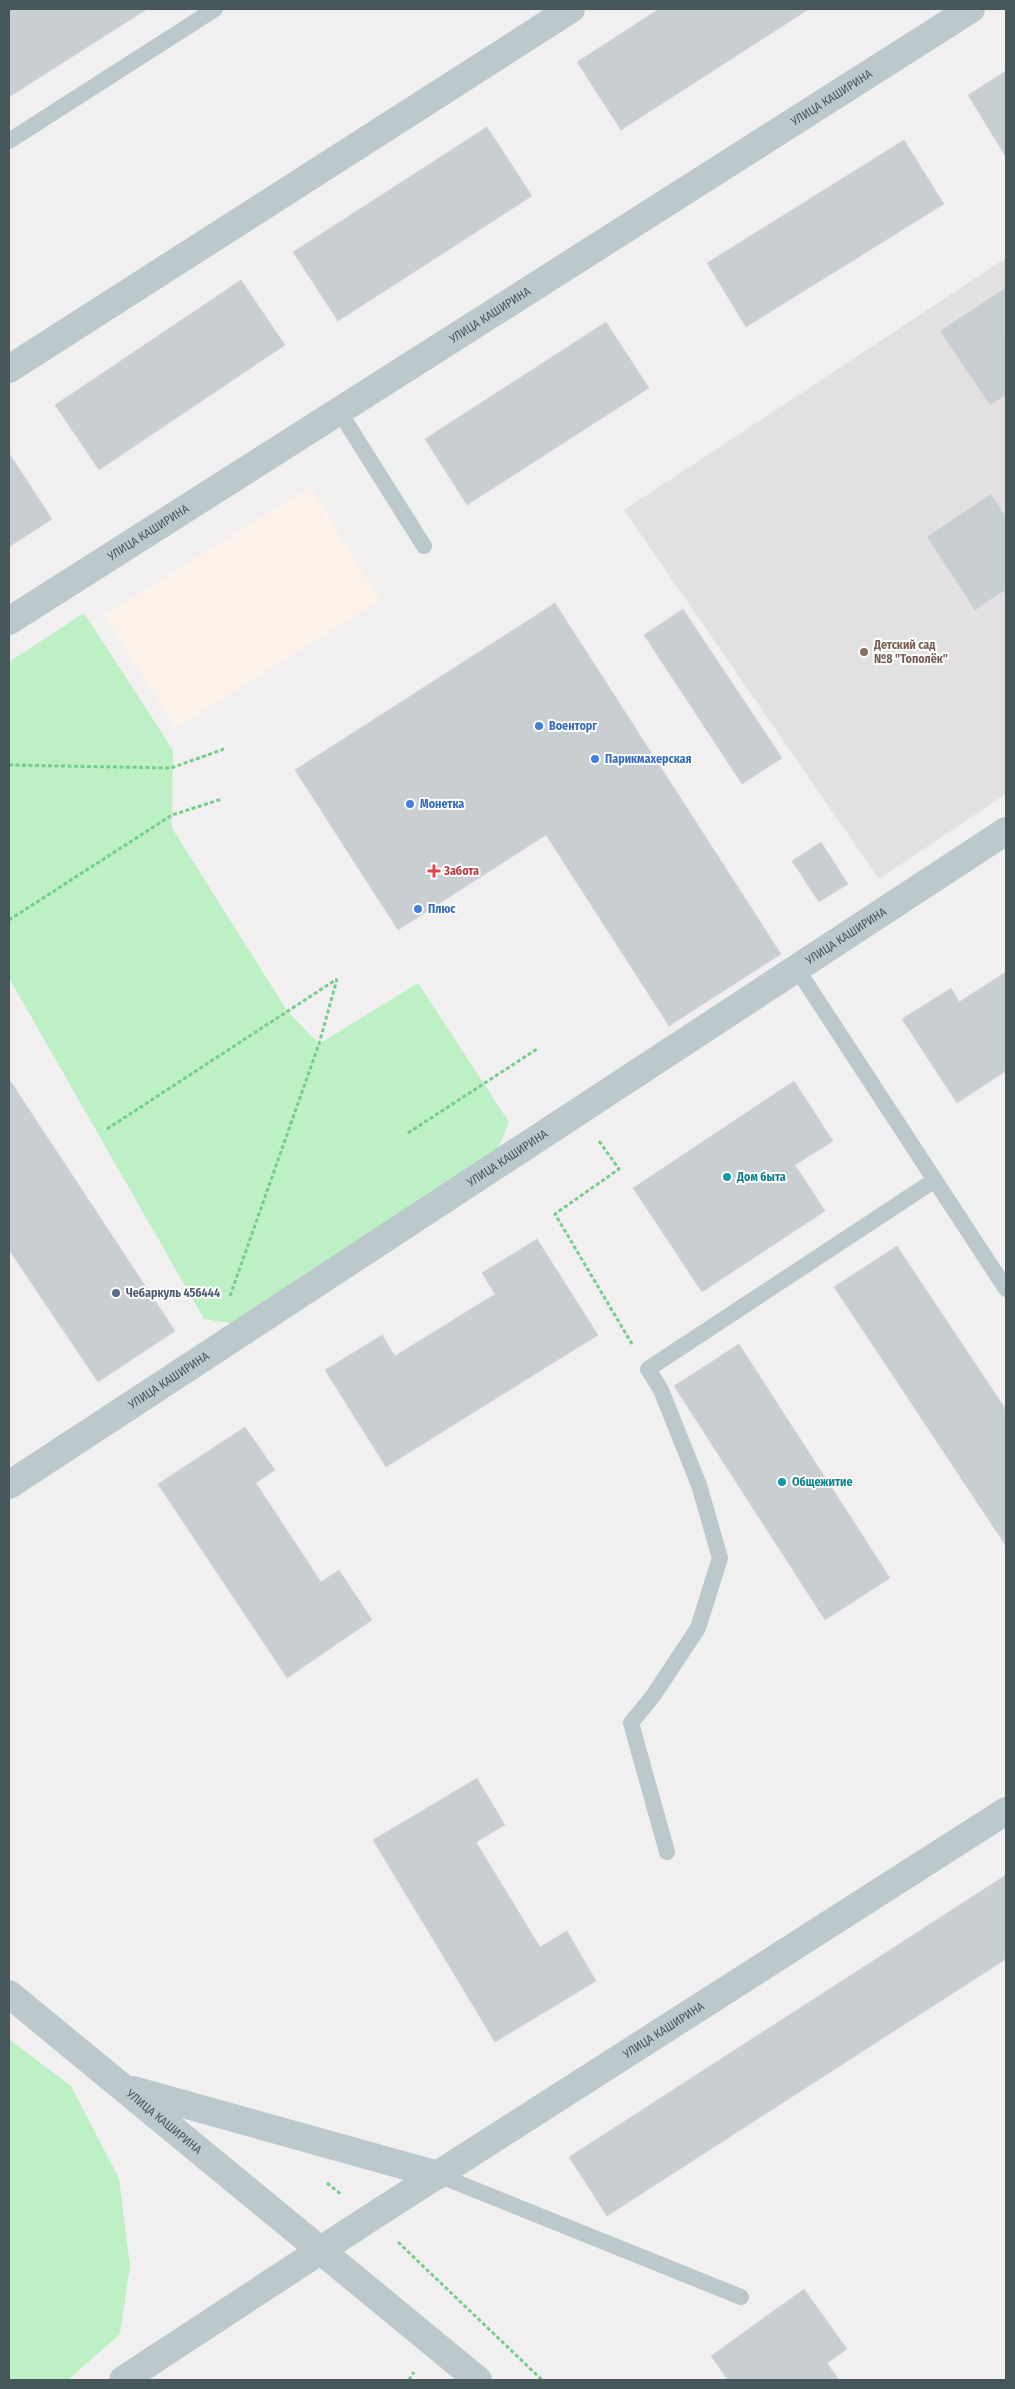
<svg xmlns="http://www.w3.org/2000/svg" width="1015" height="2389" font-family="'Fira Sans Condensed',sans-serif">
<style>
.commercial{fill:#fcf2e9}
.education{fill:#e3e0e2}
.green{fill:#bef0c6}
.building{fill:#c9ced2;stroke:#d4d7db}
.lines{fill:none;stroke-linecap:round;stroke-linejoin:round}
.path{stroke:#76ce8e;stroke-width:3;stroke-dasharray:4 2.5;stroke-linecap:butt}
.lane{stroke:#bbc8cc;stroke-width:16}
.street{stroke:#bbc8cc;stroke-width:28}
.education-dot{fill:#8d6e63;stroke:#fff;stroke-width:2}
.shop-dot{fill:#3f7fe0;stroke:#fff;stroke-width:2}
.health-dot{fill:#e0444e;stroke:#fff;stroke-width:2}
.culture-dot{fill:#0f9aa8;stroke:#fff;stroke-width:2}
.service-dot{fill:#5c6f8a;stroke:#fff;stroke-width:2}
.labels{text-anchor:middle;stroke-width:4;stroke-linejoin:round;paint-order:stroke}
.street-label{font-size:12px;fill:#47585d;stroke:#fff}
.education-label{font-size:12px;font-weight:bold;fill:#785e54;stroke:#fff;text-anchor:start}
.shop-label{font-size:12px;font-weight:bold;fill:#366cbe;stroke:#fff;text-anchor:start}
.health-label{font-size:12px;font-weight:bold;fill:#be3a42;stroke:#fff;text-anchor:start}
.culture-label{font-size:12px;font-weight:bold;fill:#0d838f;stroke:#fff;text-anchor:start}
.service-label{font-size:12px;font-weight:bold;fill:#4e5e75;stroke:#fff;text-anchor:start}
</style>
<rect width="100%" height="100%" fill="#f2eff0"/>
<path class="commercial" d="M310,487L380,600L175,728L104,615Z"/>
<path class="education" d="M1006,258V794L879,879L624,510Z"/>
<path class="green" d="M84,613L173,750L172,828L288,1012L319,1044L418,983L509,1122L497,1151L235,1324L204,1319L9,978V662Z
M9,2039L71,2086L119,2178L130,2266L120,2334L68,2380H9Z"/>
<path class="building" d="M9,9H147L9,97Z
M659,9H809L621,130L577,62Z
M1006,71V157L968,95Z
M487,127L532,196L338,321L293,252Z
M904,140L944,204L746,327L707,263Z
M241,280L285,345L99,470L55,405Z
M1005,288L1006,395L990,405L940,331Z
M606,322L649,388L467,505L425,439Z
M9,453L52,519L9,547Z
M991,494L1006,517V595L1003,591L975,610L927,537Z
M555,603L781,954L669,1026L546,835L398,930L295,770Z
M683,609L782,758L742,784L644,635Z
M821,842L848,884L819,902L792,861Z
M1006,972V1071L957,1103L902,1019L951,988L959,1002Z
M9,1079L175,1331L98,1382L9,1250Z
M794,1081L833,1141L795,1165L825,1211L702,1292L633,1188Z
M537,1239L598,1335L386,1467L325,1370L382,1335L395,1356L495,1294L482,1273Z
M897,1246L1006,1410V1546L834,1287Z
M739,1344L890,1578L825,1620L674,1386Z
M245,1427L275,1470L256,1483L321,1582L339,1570L372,1620L287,1678L158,1484Z
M477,1778L505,1825L476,1842L540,1947L567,1931L596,1981L495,2042L373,1840Z
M1006,1875V1959L607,2216L569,2157Z
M804,2289L847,2349L827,2363L839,2380H728L711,2356Z"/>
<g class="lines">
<path class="path" d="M9,765L171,768L224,749
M9,920L172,815L222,799
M107,1129L337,979
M408,1133L537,1049
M599,1141L619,1169L555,1214L632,1344
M230,1296L319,1044L337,979
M327,2183L342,2195
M398,2242L542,2380
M409,2380L414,2372"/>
<path class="lane" d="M9,141L215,9
M339,411L424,546
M797,969L1006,1289
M667,1852L631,1723L653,1696L698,1628L720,1558L699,1485L661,1390L648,1369L935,1180
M438,2175L741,2297"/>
<g class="street">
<path d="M9,369L571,9"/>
<path id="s1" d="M9,621L971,9"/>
<path id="s2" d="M9,1485L1006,831"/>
<path id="s3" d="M9,1994L478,2380"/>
<path d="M133,2090L438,2175"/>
<path id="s4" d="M123,2380L370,2218L1006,1811"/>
</g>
</g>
<circle class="education-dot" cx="864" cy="652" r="5"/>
<g class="shop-dot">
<circle cx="539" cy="726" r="5"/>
<circle cx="595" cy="759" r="5"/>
<circle cx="410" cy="804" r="5"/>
<circle cx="418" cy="909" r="5"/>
</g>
<path class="health-dot" d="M431.5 863.5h5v5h5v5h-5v5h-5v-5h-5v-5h5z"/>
<g class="culture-dot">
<circle cx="727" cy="1177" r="5"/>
<circle cx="782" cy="1482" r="5"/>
</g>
<circle class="service-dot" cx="116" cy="1293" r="5"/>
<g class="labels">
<g class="street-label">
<text dy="4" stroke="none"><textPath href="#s1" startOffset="975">УЛИЦА КАШИРИНА</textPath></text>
<text dy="4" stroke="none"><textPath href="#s1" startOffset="570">УЛИЦА КАШИРИНА</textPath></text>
<text dy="4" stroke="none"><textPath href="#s1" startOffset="165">УЛИЦА КАШИРИНА</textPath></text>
<text dy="4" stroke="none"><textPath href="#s2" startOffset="1001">УЛИЦА КАШИРИНА</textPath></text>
<text dy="4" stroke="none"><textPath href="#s2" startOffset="596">УЛИЦА КАШИРИНА</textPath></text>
<text dy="4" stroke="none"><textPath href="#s2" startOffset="191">УЛИЦА КАШИРИНА</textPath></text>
<text dy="4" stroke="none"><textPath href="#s4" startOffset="644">УЛИЦА КАШИРИНА</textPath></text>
<text dy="4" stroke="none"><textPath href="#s3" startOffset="201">УЛИЦА КАШИРИНА</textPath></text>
</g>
<g class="education-label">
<text x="874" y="649">Детский сад<tspan x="874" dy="14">№8 "Тополёк"</tspan></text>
</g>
<g class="shop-label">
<text x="549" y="730">Военторг</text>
<text x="605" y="763">Парикмахерская</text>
<text x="420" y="808">Монетка</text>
<text x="428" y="913">Плюс</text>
</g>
<g class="health-label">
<text x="444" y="875">Забота</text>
</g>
<g class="culture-label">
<text x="737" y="1181">Дом быта</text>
<text x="792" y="1486">Общежитие</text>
</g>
<g class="service-label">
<text x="126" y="1297">Чебаpкуль 456444</text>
</g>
</g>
<rect width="1015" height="2389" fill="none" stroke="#47585d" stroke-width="20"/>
</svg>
